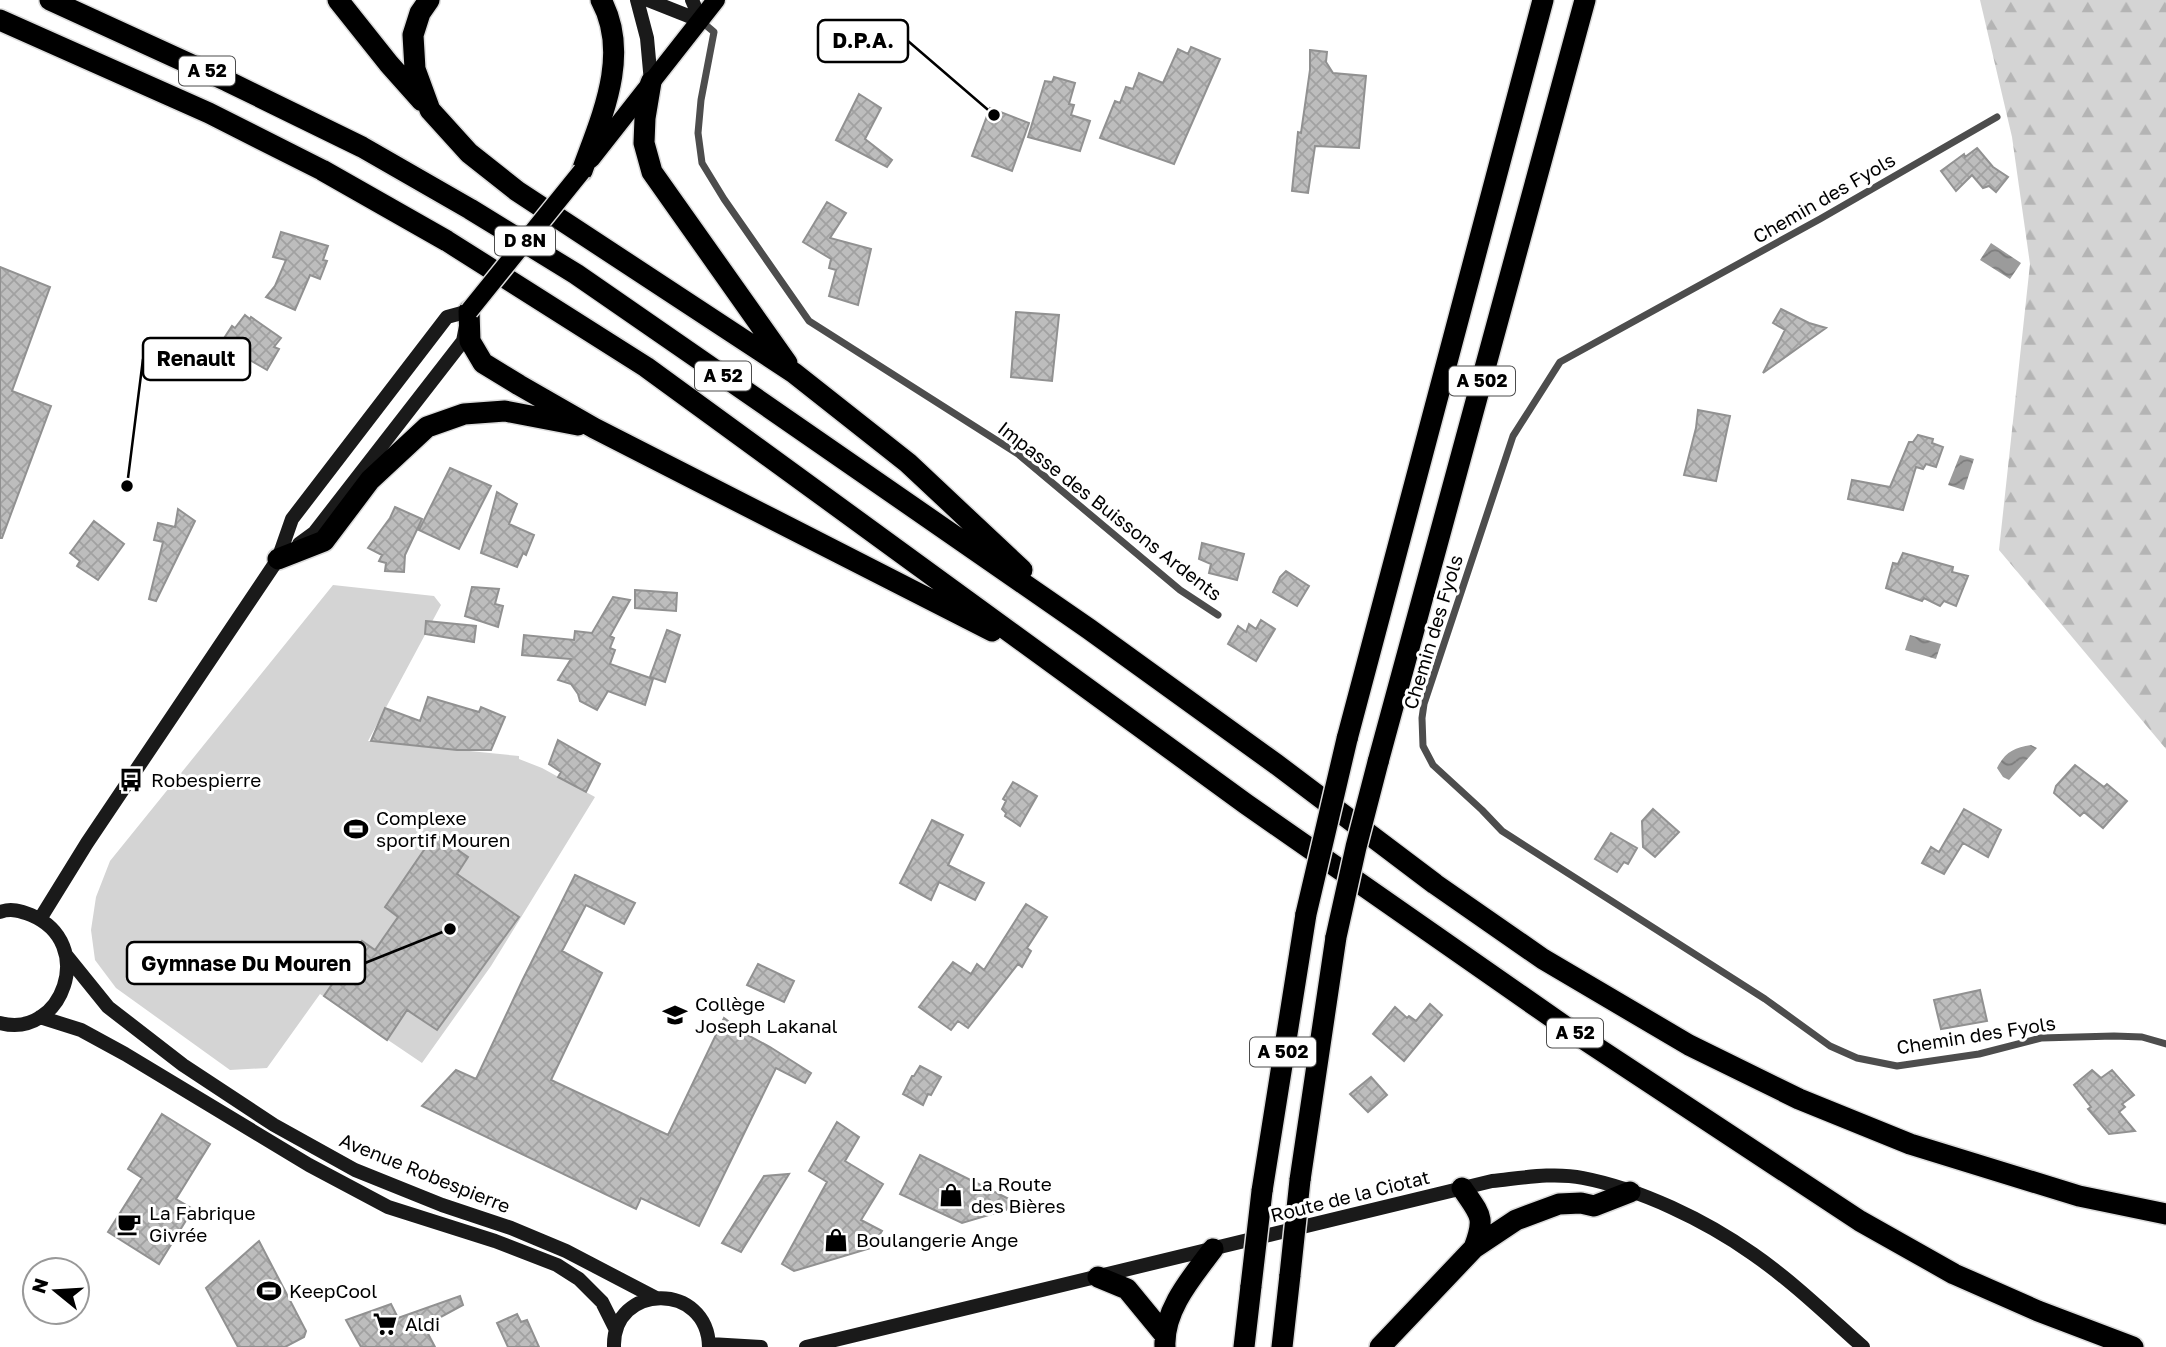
<svg xmlns="http://www.w3.org/2000/svg" width="2166" height="1347" font-family="'Golos Text',sans-serif">
<style>
.forest{fill:url(#forest-firs)}
.pitch{fill:#d4d4d4}
.water{fill:url(#water-waves)}
.building{fill:url(#building-cross-hatch);stroke:#919191;stroke-width:2}
.lines{fill:none;stroke-linecap:round;stroke-linejoin:round}
.primary-casing{stroke:#dbdbdb;stroke-width:21}
.motorway-casing{stroke:#dbdbdb;stroke-width:24}
.minor{stroke:#4d4d4d;stroke-width:7}
.secondary{stroke:#1a1a1a;stroke-width:14}
.primary{stroke:#000;stroke-width:18}
.motorway{stroke:#000;stroke-width:21}
.primary-bridge-casing{stroke:#dbdbdb;stroke-width:21;stroke-linecap:butt}
.motorway-bridge-casing{stroke:#dbdbdb;stroke-width:24;stroke-linecap:butt}
.primary-bridge{stroke:#000;stroke-width:18}
.motorway-bridge{stroke:#000;stroke-width:21}
.labels{text-anchor:middle;stroke-width:6;stroke-linejoin:round;paint-order:stroke}
.shield{fill:#fff;stroke:#4c4c4c;stroke-width:2}
.shield-label{font-size:18px;font-weight:bold;fill:#000}
.street-label{font-size:19px;fill:#000;stroke:#fff}
.poi-label{font-size:19px;fill:#000;stroke:#fff;text-anchor:start}
.leader{fill:none;stroke:#000;stroke-width:2.5}
.callout-dot{fill:#000;stroke:#fff;stroke-width:2.5}
.callout{fill:#fff;stroke:#000;stroke-width:2.5}
.callout-label{font-size:21px;text-anchor:middle;font-weight:bold;fill:#000}
</style>
<defs>
<pattern id="forest-firs" width="22" height="20" patternUnits="userSpaceOnUse" patternTransform="scale(1.75)"><rect width="22" height="20" fill="#d4d4d4"/><path d="M5 1l3.5 6h-7zM16 11l3.5 6h-7z" fill="#b4b4b4"/></pattern>
<pattern id="water-waves" width="16" height="10" patternUnits="userSpaceOnUse" patternTransform="scale(1.75)"><rect width="16" height="10" fill="#9b9b9b"/><path d="M0 5q4-4 8 0t8 0" fill="none" stroke="#7c7c7c"/></pattern>
<pattern id="building-cross-hatch" width="8" height="8" patternUnits="userSpaceOnUse" patternTransform="scale(1.75)"><rect width="8" height="8" fill="#bdbdbd"/><path d="M0 0l8 8M0 8l8-8" fill="none" stroke="#a1a1a1"/></pattern>
</defs>
<rect width="100%" height="100%" fill="#fff"/>
<path class="forest" d="M1980,0H2166V749L1999,550L2030,264L2012,137Z"/>
<path class="pitch" d="M333,585L434,596L441,605L368,741L519,756V759L542,768L595,797L491,966L422,1063L320,994L267,1068L230,1070L116,988L95,960L91,930L96,897L110,861Z"/>
<path class="water" d="M1991,243L2021,263L2010,279L1980,260Z
M1960,455L1974,459L1964,490L1948,485Z
M1910,635L1941,644L1936,659L1905,650Z
M2031,745L2037,748L2009,780L2003,777L1997,768C2005,752 2014,748 2031,745Z"/>
<path class="building" d="M1191,47L1220,59L1174,164L1100,138L1115,101L1120,103L1126,87L1133,89L1139,73L1163,83L1178,49L1188,54Z
M1310,50L1327,52L1326,62L1333,73L1366,76L1359,148L1315,146L1308,193L1292,191L1298,132L1301,133L1310,70Z
M1054,77L1075,83L1069,104L1074,105L1071,115L1090,121L1080,151L1028,137L1045,81L1052,82Z
M859,94L881,108L865,139L892,160L887,167L836,140Z
M990,108L1029,123L1012,171L972,156Z
M1977,148L1993,167L2008,177L1996,192L1989,186L1983,188L1972,175L1956,191L1941,171L1964,154L1965,157Z
M827,202L846,213L830,238L871,249L858,305L829,296L836,270L829,268L831,259L803,242Z
M281,232L328,246L323,260L327,261L320,279L310,275L295,310L266,297L275,286L286,260L273,257Z
M0,267L50,287L12,391L51,406L2,538H0Z
M1781,309L1809,323L1826,328L1763,373L1785,330L1773,323Z
M1016,312L1059,315L1052,381L1011,377Z
M245,315L250,319L251,317L281,338L274,347L279,349L267,370L221,343L232,326L235,328Z
M1698,410L1730,416L1716,481L1684,475L1696,428Z
M1918,435L1933,439L1932,443L1943,447L1936,467L1926,464L1923,469L1916,467L1903,510L1848,499L1852,480L1890,487L1909,442H1913Z
M450,468L491,486L459,549L419,530Z
M497,492L517,504L509,524L534,535L526,555L523,553L517,567L481,553Z
M395,507L422,519L405,555L404,572L385,571L386,563L379,561L382,555L368,548L390,518Z
M178,509L195,521L156,601L149,599L163,542L154,540L158,523L175,527Z
M94,521L124,544L98,580L77,566L80,561L70,553Z
M1202,543L1244,554L1237,580L1209,573L1211,564L1199,559Z
M1903,553L1953,567L1952,572L1968,576L1956,606L1944,601L1940,606L1924,598L1922,601L1886,588L1893,563L1898,564Z
M1286,571L1309,586L1297,606L1273,592L1280,577Z
M472,587L499,589L495,604L503,606L498,627L465,616Z
M635,590L677,593L676,611L635,608Z
M613,597L630,600L610,636L614,638L610,648L615,650L610,664L653,679L645,705L608,691L597,710L580,701L578,694L571,684L558,680L571,659L522,655L524,635L574,640L575,631L592,633Z
M1261,620L1275,629L1256,661L1228,644L1238,626L1246,632L1249,624L1256,629Z
M426,621L476,626L474,642L425,634Z
M667,630L680,635L665,682L650,677Z
M428,697L479,712L481,707L505,717L491,750H457L371,741L385,708L420,721Z
M558,740L600,764L586,792L558,777L561,772L549,764Z
M2075,765L2104,787L2107,784L2127,801L2103,828L2084,812L2080,816L2054,793L2056,786Z
M1013,782L1037,796L1020,826L1005,816L1006,813L1002,809L1006,801L1003,799Z
M1653,809L1679,832L1655,857L1643,847L1642,821Z
M1964,809L2001,830L1988,857L1963,843L1944,874L1922,863L1931,847L1939,852Z
M932,820L963,835L948,865L984,883L975,900L939,882L931,900L900,883Z
M1611,833L1637,848L1628,864L1624,862L1617,872L1595,859Z
M435,834L468,857L457,874L519,917L437,1030L407,1010L387,1040L324,996L362,941L375,950L398,917L385,907Z
M575,875L635,903L624,924L586,905L562,951L602,973L551,1080L668,1135L724,1018L739,1029L738,1030L770,1047L811,1073L805,1083L776,1068L699,1226L641,1198L636,1209L422,1106L456,1070L476,1079L522,981Z
M1026,904L1047,917L1027,948L1031,951L1022,967L1018,964L968,1028L958,1021L951,1030L919,1007L953,962L971,974L977,964L984,970Z
M758,964L794,981L784,1002L747,985Z
M1980,990L1987,1021L1941,1029L1934,1000Z
M1430,1004L1442,1015L1404,1061L1373,1034L1395,1007L1407,1018L1409,1016L1416,1021Z
M920,1066L941,1077L931,1095L928,1094L923,1105L903,1094L912,1076H914Z
M2092,1070L2101,1078L2112,1070L2134,1095L2122,1104L2125,1107L2119,1112L2135,1131L2109,1134L2088,1109L2091,1107L2074,1085Z
M1371,1077L1387,1095L1368,1112L1350,1094Z
M162,1114L210,1144L176,1199L193,1209L159,1264L108,1232L142,1178L128,1169Z
M837,1122L859,1137L845,1161L883,1184L861,1220L882,1231L871,1248L794,1271L782,1264L827,1182L809,1171Z
M920,1155L1011,1200L1006,1210L962,1223L900,1194Z
M789,1174L741,1252L722,1243L764,1176Z
M259,1241L306,1331L304,1337L285,1347H238L206,1288Z
M460,1296L463,1305L424,1326L435,1347H361L346,1320L391,1304L398,1318Z
M517,1314L521,1322L527,1320L539,1347H508L497,1323Z"/>
<g class="lines">
<g class="primary-casing">
<path id="primary" d="M591,159L716,0"/>
</g>
<g class="motorway-casing">
<path id="motorway" d="M50,0L227,81L362,147L470,209L576,274L1089,629L1276,764L1435,884L1543,959L1689,1045L1799,1099L1910,1144L2079,1196L2166,1214
M338,0L389,64L422,101
M429,0L420,13L413,35L415,69L430,110L469,153L517,191L794,373L908,463L1022,570
M0,20L209,113L322,170L447,241L646,367L1246,804L1573,1032L1860,1221L1954,1274L2038,1311L2133,1347
M651,82L645,118L644,143L652,172L787,363
M582,171C601,118 631,55 601,0
M469,311L470,341L483,363L519,385L594,428L992,631
M278,559L324,541L370,480L427,427L464,414L505,411L578,425
M1347,739L1543,0
M1378,762L1585,0
M1300,1180L1336,937
M1462,1188C1480,1215 1486,1216 1474,1248
M1262,1191L1306,914
M1098,1277L1127,1289L1164,1334
M1165,1347C1163,1310 1192,1277 1213,1249
M1244,1347L1251,1286
M1282,1347L1290,1275
M1380,1347L1474,1248L1516,1220L1559,1204L1581,1203L1594,1206L1630,1192"/>
</g>
<path class="minor" d="M701,21L714,32L701,100L698,133L702,163L724,199L809,321L1018,454L1180,590L1218,615
M1997,117L1820,219L1560,362L1513,436L1424,704L1422,718L1423,746L1433,765L1482,810L1502,831L1765,999L1830,1046L1857,1058L1897,1066L1979,1054L2041,1038L2114,1036L2142,1037L2166,1044"/>
<path class="secondary" d="M637,0L647,38L651,82
M648,0L701,21
M692,0L701,21
M0,912C11,908 21,911 31,915C98,943 62,1040 0,1023
M40,919L87,843L278,559L292,519L447,317L469,311L463,341L314,533L299,544
M66,955L108,1007L183,1065L274,1125L355,1170L442,1205L511,1228L566,1251L656,1298
M40,1017L81,1030L125,1054L309,1165L388,1207L495,1241L557,1265L579,1279L602,1302L616,1330
M710,1344L761,1347
M614,1347C612,1283 708,1281 709,1347
M806,1347L1492,1181C1522,1178 1553,1172 1583,1178C1640,1189 1705,1220 1753,1254C1792,1281 1827,1315 1863,1347"/>
<use href="#primary" class="primary"/>
<use href="#motorway" class="motorway"/>
<g class="primary-bridge-casing">
<path id="primary-bridge" d="M469,311L582,171"/>
</g>
<g class="motorway-bridge-casing">
<path id="motorway-bridge" d="M1306,914L1347,739
M1336,937L1356,847L1378,762
M1290,1275L1300,1180
M1251,1286L1262,1191"/>
</g>
<use href="#primary-bridge" class="primary-bridge"/>
<use href="#motorway-bridge" class="motorway-bridge"/>
</g>
<defs>
<g id="bus-bare" transform="scale(1.89)"><path d="M-5-6H5V4H4V6H2V4H-2V6H-4V4H-5ZM-3.5-4V0h7V-4ZM-3.5 1.2v1.5H-2V1.2ZM2 1.2v1.5H3.5V1.2Z" fill="#000" stroke="#fff" stroke-width="2.5" paint-order="stroke"/></g>
<g id="stadium-bare" transform="scale(1.89)"><path d="M0-5a6.5 5 0 1 0 0 10a6.5 5 0 1 0 0-10ZM-3.5-1.8h7v3.6h-7Z" fill="#000" stroke="#fff" stroke-width="2.5" paint-order="stroke"/></g>
<g id="school-bare" transform="scale(1.89)"><path d="M0-5L7-2L0 1L-7-2ZM-4 1L0 2.5L4 1V4Q0 6-4 4Z" fill="#000" stroke="#fff" stroke-width="2.5" paint-order="stroke"/></g>
<g id="shop-bare" transform="scale(1.89)"><path d="M-5-2.5h2.3a2.7 3.5 0 0 1 5.4 0H5L5.5 6h-11ZM-1.5-2.5h3a1.5 2.3 0 0 0-3 0Z" fill="#000" stroke="#fff" stroke-width="2.5" paint-order="stroke"/></g>
<g id="cafe-bare" transform="scale(1.89)"><path d="M-5.5-4.5H6V0H3Q3 3.5 0 3.5H-2.5Q-5.5 3.5-5.5 0ZM3-3.2v2h1.7v-2ZM-6 4.5H4V6H-6Z" fill="#000" stroke="#fff" stroke-width="2.5" paint-order="stroke"/></g>
<g id="supermarket-bare" transform="scale(1.89)"><path d="M-6-5.5h2.5l.6 2H6L4.5 2H-2.5L-4.4-4H-6ZM-1.5 3.2a1.3 1.3 0 1 0 .1 0ZM3 3.2a1.3 1.3 0 1 0 .1 0Z" fill="#000" stroke="#fff" stroke-width="2.5" paint-order="stroke"/></g>
</defs>
<g fill-rule="evenodd">
<use href="#bus-bare" x="131" y="780"/>
<use href="#stadium-bare" x="356" y="829"/>
<use href="#school-bare" x="675" y="1015"/>
<use href="#shop-bare" x="951" y="1195"/>
<use href="#cafe-bare" x="129" y="1224"/>
<use href="#shop-bare" x="836" y="1240"/>
<use href="#stadium-bare" x="269" y="1291"/>
<use href="#supermarket-bare" x="385" y="1324"/>
</g>
<g class="labels">
<g class="shield">
<rect x="179" y="56.5" width="56" height="29" rx="5"/>
<rect x="495" y="226.5" width="60" height="29" rx="5"/>
<rect x="695" y="361.5" width="56" height="29" rx="5"/>
<rect x="1449" y="366.5" width="66" height="29" rx="5"/>
<rect x="1547" y="1018.5" width="56" height="29" rx="5"/>
<rect x="1250" y="1037.5" width="66" height="29" rx="5"/>
</g>
<g class="shield-label">
<text x="207" y="77">A 52</text>
<text x="525" y="247">D 8N</text>
<text x="723" y="382">A 52</text>
<text x="1482" y="387">A 502</text>
<text x="1575" y="1039">A 52</text>
<text x="1283" y="1058">A 502</text>
</g>
<g class="street-label">
<text transform="translate(1824 198) rotate(-30)" y="7">Chemin des Fyols</text>
<text transform="translate(1110 511) rotate(38)" y="7">Impasse des Buissons Ardents</text>
<text transform="translate(1433 632) rotate(-73)" y="7">Chemin des Fyols</text>
<text transform="translate(1976 1035) rotate(-9)" y="7">Chemin des Fyols</text>
<text transform="translate(425 1173) rotate(22)" y="7">Avenue Robespierre</text>
<text transform="translate(1350 1196) rotate(-14)" y="7">Route de la Ciotat</text>
</g>
<g class="poi-label">
<text x="151" y="787">Robespierre</text>
<text x="376" y="825">Complexe<tspan x="376" dy="22">sportif Mouren</tspan></text>
<text x="695" y="1011">Collège<tspan x="695" dy="22">Joseph Lakanal</tspan></text>
<text x="971" y="1191">La Route<tspan x="971" dy="22">des Bières</tspan></text>
<text x="149" y="1220">La Fabrique<tspan x="149" dy="22">Givrée</tspan></text>
<text x="856" y="1247">Boulangerie Ange</text>
<text x="289" y="1298">KeepCool</text>
<text x="405" y="1331">Aldi</text>
</g>
</g>
<path class="leader" d="M994 115L908 41M127 486L143 359M450 929L365 963"/>
<g class="callout-dot">
<circle cx="994" cy="115" r="7"/>
<circle cx="127" cy="486" r="7"/>
<circle cx="450" cy="929" r="7"/>
</g>
<g class="callout">
<rect x="818" y="20" width="90" height="42" rx="7"/>
<rect x="143" y="338" width="107" height="42" rx="7"/>
<rect x="127" y="942" width="238" height="42" rx="7"/>
</g>
<g class="callout-label">
<text x="863" y="48">D.P.A.</text>
<text x="196" y="366">Renault</text>
<text x="246" y="971">Gymnase Du Mouren</text>
</g>
<g transform="translate(56 1291) rotate(288)"><circle r="33" fill="#ffffff" stroke="#999999" stroke-width="2"/>
<path d="M0-5L12 26L0 18L-12 26Z" fill="#000000"/>
<text y="-10" font-size="19" font-weight="bold" text-anchor="middle" fill="#000000">N</text>
</g>
</svg>
